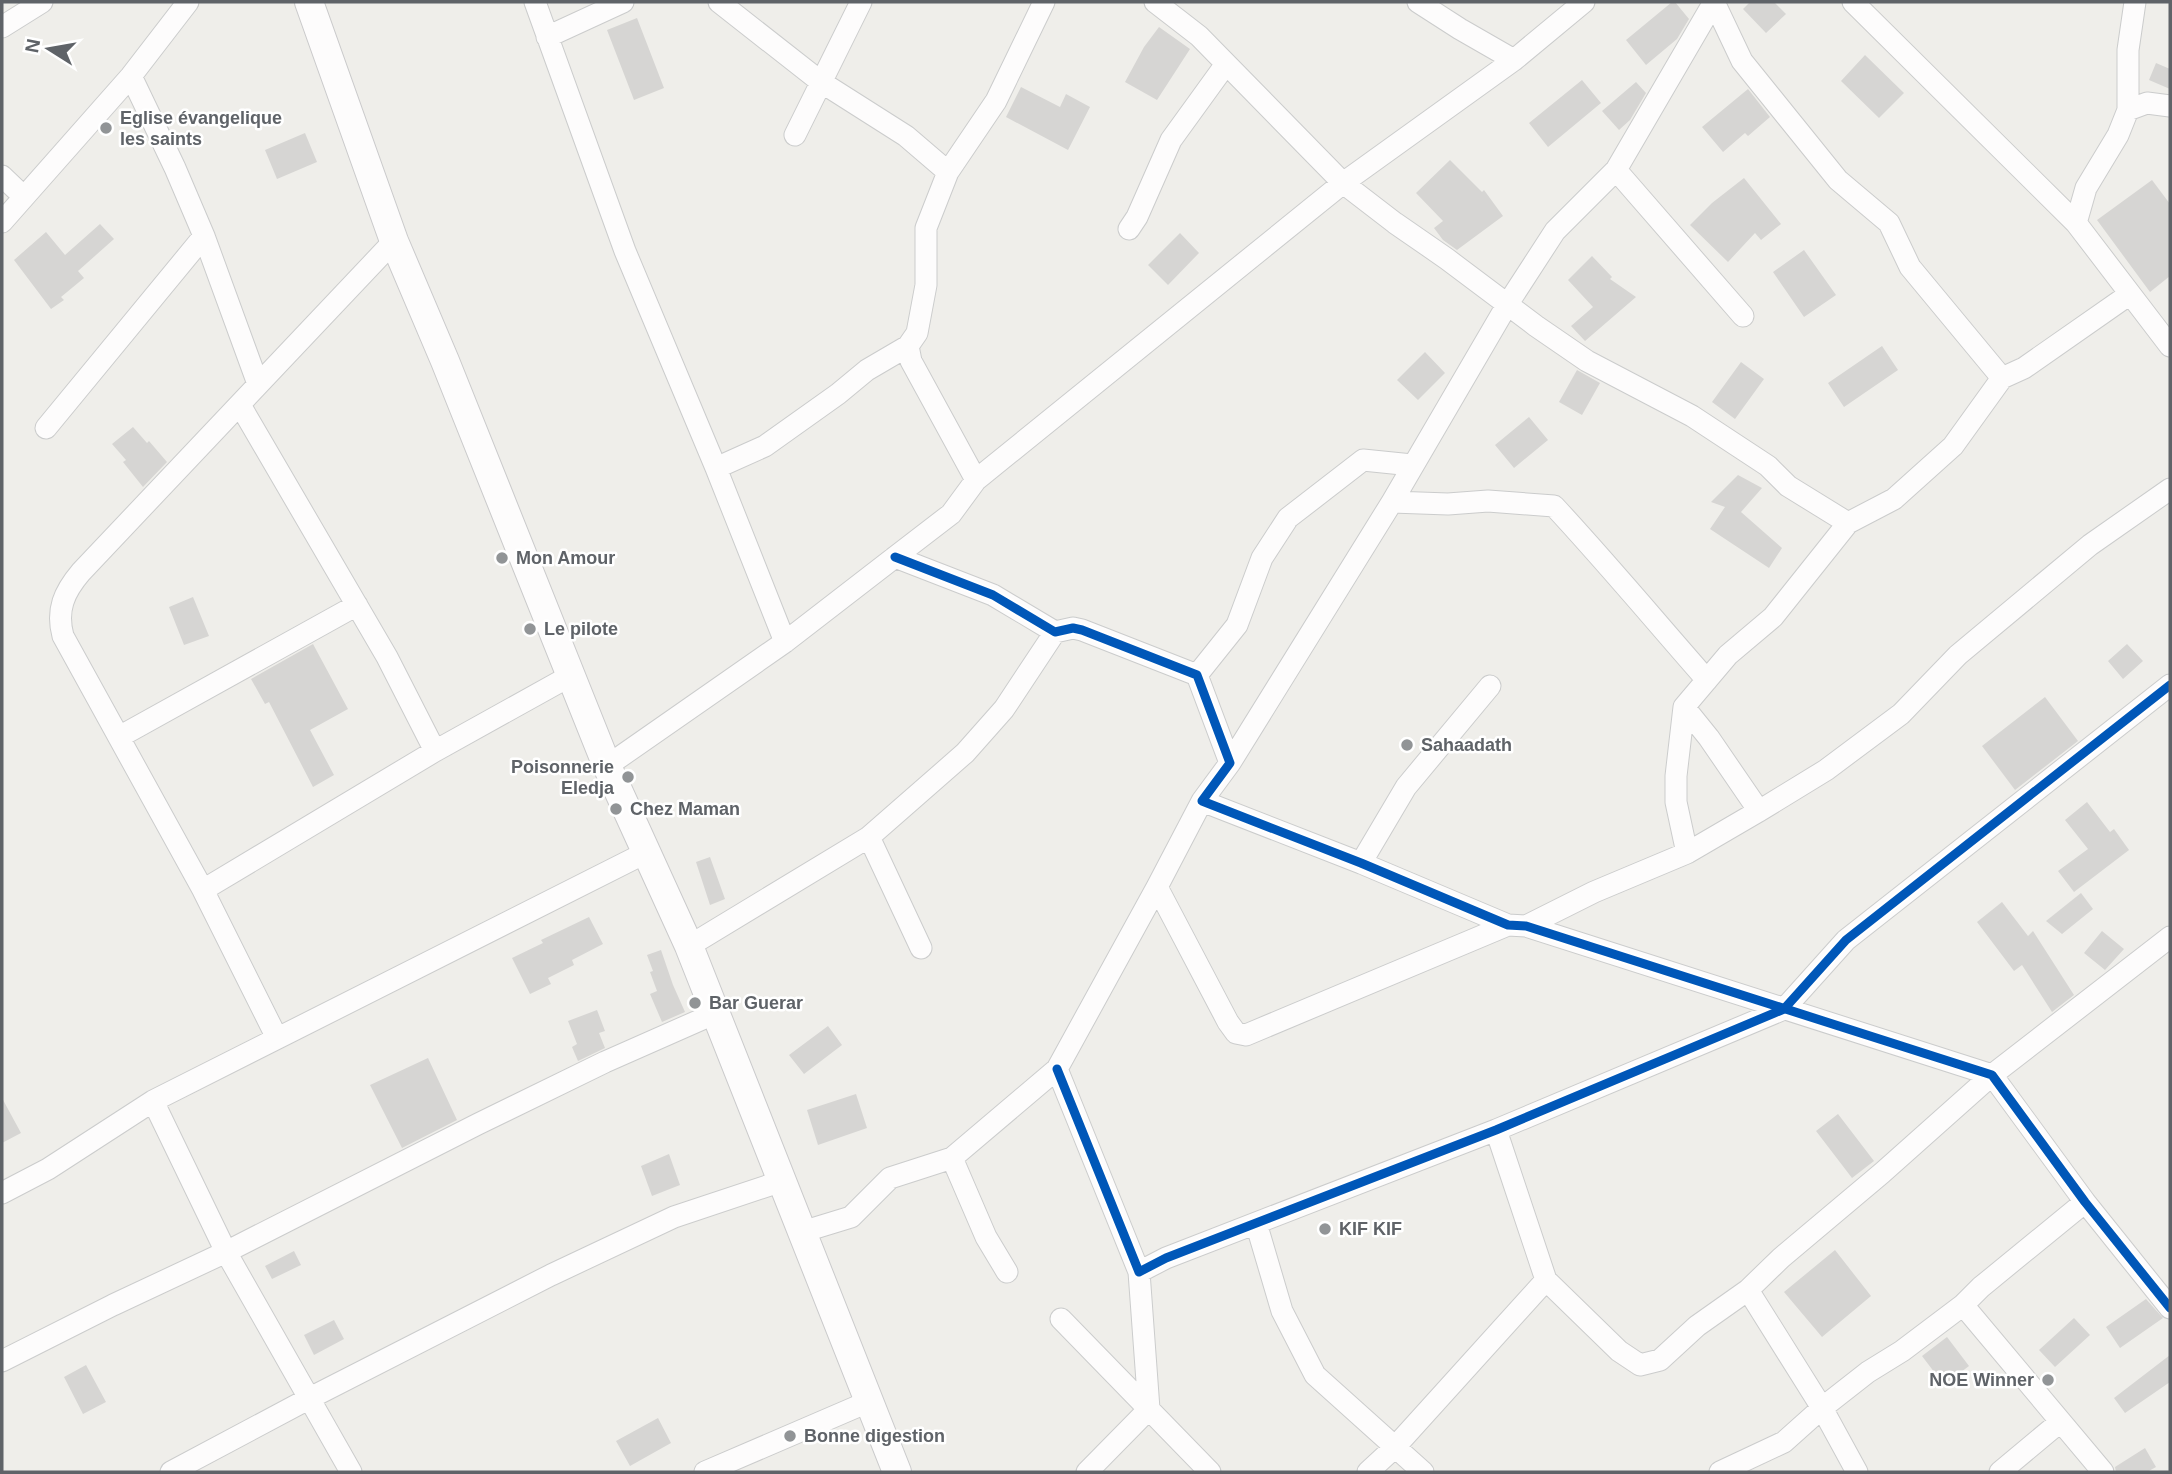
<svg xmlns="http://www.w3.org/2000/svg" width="2172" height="1474" font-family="Helvetica,sans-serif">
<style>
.building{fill:#d6d5d3}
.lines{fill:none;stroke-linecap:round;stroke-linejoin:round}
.minor-casing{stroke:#cbcccc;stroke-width:23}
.secondary-casing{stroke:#cacacb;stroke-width:30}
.minor{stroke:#fdfcfc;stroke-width:21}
.secondary{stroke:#fdfcfc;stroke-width:28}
.cycleway-casing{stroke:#fff;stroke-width:13}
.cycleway{stroke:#0057b8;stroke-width:9}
.poi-dot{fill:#919496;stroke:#fff;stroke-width:2.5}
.labels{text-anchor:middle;stroke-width:5;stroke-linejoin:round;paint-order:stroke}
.poi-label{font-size:18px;font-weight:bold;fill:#5f6368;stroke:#fff;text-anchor:start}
</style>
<rect width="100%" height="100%" fill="#efeeea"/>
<path class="building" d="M1672,2H1675L1689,19L1677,39L1646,65L1626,40Z
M1750,2H1774L1786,14L1766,33L1743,9Z
M637,18L664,88L634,100L607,30Z
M1159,27L1190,49L1157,100L1125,82L1144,47Z
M1865,55L1904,93L1879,118L1841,81Z
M2156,63L2170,69V89L2149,80Z
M1582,80L1601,103L1548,147L1529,123Z
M1636,82L1646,93L1630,120L1619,130L1602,111Z
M1021,87L1060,107L1066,94L1090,107L1068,150L1006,117Z
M1748,89L1770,117L1748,136L1745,133L1723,152L1702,127Z
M305,133L317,162L277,179L265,150Z
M1450,160L1482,192L1484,190L1503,216L1457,250L1443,240L1434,228L1443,221L1416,193Z
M1744,178L1781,224L1761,240L1755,233L1728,262L1690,225L1712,203Z
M2152,180L2170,204V276L2150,292L2097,220Z
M100,224L114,239L78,271L84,278L61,297L64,300L51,309L14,260L46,232L65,255Z
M1180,233L1199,253L1168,285L1148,265Z
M1804,250L1836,295L1804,317L1773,272Z
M1592,256L1612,277L1610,279L1636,297L1585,341L1571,326L1593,307L1568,280Z
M1882,346L1898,370L1844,407L1828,383Z
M1425,352L1445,373L1418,400L1397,380Z
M1741,362L1764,379L1735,419L1712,402Z
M1577,370L1600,383L1582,415L1559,402Z
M1529,417L1548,440L1514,468L1495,445Z
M133,427L147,443L149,441L167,462L143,487L123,462L126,460L112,444Z
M1738,475L1762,488L1741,512L1782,548L1769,568L1710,529L1725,507L1711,502Z
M193,597L209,636L184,645L169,607Z
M313,644L348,709L310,730L334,775L313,787L269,702L265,704L251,679Z
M2127,644L2143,661L2123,679L2108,661Z
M2045,697L2078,741L2015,790L1982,746Z
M2087,802L2110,832L2114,829L2129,850L2074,892L2058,871L2088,849L2065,820Z
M710,857L725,899L710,905L696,862Z
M2081,893L2093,909L2062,934L2046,921Z
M2002,902L2028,936L2033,931L2074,995L2052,1012L2022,965L2014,971L1977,922Z
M589,917L603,944L572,960L574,965L548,978L551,984L530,994L512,958L543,943L541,940Z
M2102,931L2124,949L2105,970L2084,953Z
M661,950L673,985L685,1012L662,1022L650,994L657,991L650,972L653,971L647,955Z
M597,1010L605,1031L599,1033L605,1048L578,1061L572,1047L577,1044L568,1021Z
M828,1026L842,1045L804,1074L789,1055Z
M428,1058L457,1120L402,1148L370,1085Z
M856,1094L867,1128L818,1145L807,1110Z
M2,1098L21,1133L2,1143Z
M1838,1114L1874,1161L1852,1178L1816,1131Z
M669,1154L680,1185L652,1196L641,1166Z
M1835,1250L1871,1296L1822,1337L1784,1292Z
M294,1251L301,1265L272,1279L265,1266Z
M2146,1299L2163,1318L2120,1348L2106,1327Z
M2074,1318L2090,1335L2055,1367L2039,1350Z
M334,1320L344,1339L314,1355L304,1335Z
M1947,1337L1969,1366L1944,1385L1922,1356Z
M2170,1355V1382L2125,1413L2114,1398Z
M86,1365L106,1402L83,1414L64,1377Z
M658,1418L671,1443L630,1466L616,1441Z
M2145,1448L2156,1467L2147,1472H2116L2115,1467Z"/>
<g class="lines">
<g class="minor-casing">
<path id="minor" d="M535,2L625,251L716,468L785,642
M719,2L821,82L906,136L948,172L926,228V285L917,333L908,346L911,361L976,480
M1155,2L1199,36L1343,183L1395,223L1447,259L1536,326L1587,361L1692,416L1768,466L1788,486L1848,523
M1418,2L1460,29L1514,60
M1714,2L1742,61L1838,180L1889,223L1910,267L2002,378
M1853,2L2076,223L2170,346
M2,27L42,2
M547,37L623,2
M131,76L175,168L204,236L258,384
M2128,110L2147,103L2170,106
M795,135L861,2
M1616,170L1743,316
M948,172L996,101L1044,2
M2,176L24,197
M2,222L131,76L188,2
M2076,223L2086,188L2118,135L2128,110V50L2135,2
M1129,229L1137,217L1171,140L1226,64
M240,405L387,657L435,751
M46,428L204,236
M716,468L765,446L838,394L867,370L908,346
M1392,502L1507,305L1555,231L1616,170L1714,2
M895,557L993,595L1055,632L1073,628L1082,630L1197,675L1230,763L1202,801L1361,863L1508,925L1526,926L1992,1075L2085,1202L2170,1308
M1197,675L1237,625L1262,558L1288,518L1363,460L1412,465
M1684,707L1709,738L1759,811
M119,737L357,605
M1230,763L1392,502L1448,504L1488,501L1554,506C1607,563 1656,622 1707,680
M607,766L785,642L895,557L951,514L976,480L1343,183L1514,60L1584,2
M869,837L921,948
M1687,853L1676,802V776L1684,707L1728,655L1773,617L1848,523L1894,499L1953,446L2002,378L2024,368L2130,294
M1361,863L1406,787L1490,686
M1157,887L1228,1022L1236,1033L1246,1035L1508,925
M203,890L435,751L570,676
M1526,926L1594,892L1687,853L1759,811L1826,770L1901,714L1958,655L2090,545L2170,489
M689,946L869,837L965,753L1004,709L1055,632
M277,1038L203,890L63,636C56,610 64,592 81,572L394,241
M1057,1069L1139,1272L1166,1258L1496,1130L1784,1009L1846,940L2170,685
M153,1101L226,1252L351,1472
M1496,1130L1546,1280L1619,1351L1640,1365L1660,1360L1697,1326L1748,1290L1781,1258L1882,1173L1992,1075L2170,937
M952,1158L986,1237L1007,1272
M2,1193L48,1169L153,1101L647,852
M1256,1223L1282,1311L1315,1375L1423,1472
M802,1232L851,1217L890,1178L952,1158L1057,1069L1157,887L1202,801
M1748,1290L1822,1408L1857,1472
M1963,1305L2103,1472
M1061,1319L1210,1472
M2,1361L113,1305L226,1252L478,1124L605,1062L716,1013
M171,1472L310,1398L551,1275L674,1217L782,1181
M705,1472L870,1401
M1087,1472L1149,1409L1139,1272
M1368,1472L1395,1447L1546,1280
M1720,1472L1784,1442L1822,1408L1868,1372L1902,1351L1963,1305L1981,1287L2085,1202
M2000,1472L2060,1422"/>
</g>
<g class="secondary-casing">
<path id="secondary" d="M309,2L394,241L445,361L607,766L689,946L897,1472"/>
</g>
<use href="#minor" class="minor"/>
<use href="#secondary" class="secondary"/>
<g class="cycleway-casing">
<path id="cycleway" d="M895,557L993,595L1055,632L1073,628L1082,630L1197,675L1230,763L1202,801L1361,863L1508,925L1526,926L1992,1075L2085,1202L2170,1308
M1057,1069L1139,1272L1166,1258L1496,1130L1784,1009L1846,940L2170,685"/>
</g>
<use href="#cycleway" class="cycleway"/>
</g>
<g class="poi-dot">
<circle cx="106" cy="128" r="7"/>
<circle cx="502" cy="558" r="7"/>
<circle cx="530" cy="629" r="7"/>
<circle cx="1407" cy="745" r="7"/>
<circle cx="628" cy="777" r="7"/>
<circle cx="616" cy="809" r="7"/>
<circle cx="695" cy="1003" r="7"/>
<circle cx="1325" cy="1229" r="7"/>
<circle cx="2048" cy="1380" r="7"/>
<circle cx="790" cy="1436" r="7"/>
</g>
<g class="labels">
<g class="poi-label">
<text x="120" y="124">Eglise évangelique<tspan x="120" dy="21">les saints</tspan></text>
<text x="516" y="564">Mon Amour</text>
<text x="544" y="635">Le pilote</text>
<text x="1421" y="751">Sahaadath</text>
<text x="614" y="773" text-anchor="end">Poisonnerie<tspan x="614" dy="21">Eledja</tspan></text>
<text x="630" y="815">Chez Maman</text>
<text x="709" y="1009">Bar Guerar</text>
<text x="1339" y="1235">KIF KIF</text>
<text x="2034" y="1386" text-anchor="end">NOE Winner</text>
<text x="804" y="1442">Bonne digestion</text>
</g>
</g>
<rect width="2172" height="1474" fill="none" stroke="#5f6368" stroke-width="7"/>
<g transform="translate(49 49) rotate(281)" stroke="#ffffff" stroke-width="5" paint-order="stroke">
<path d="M0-5L12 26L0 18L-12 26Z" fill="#5f6368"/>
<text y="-10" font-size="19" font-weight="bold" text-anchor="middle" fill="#5f6368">N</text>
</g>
</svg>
